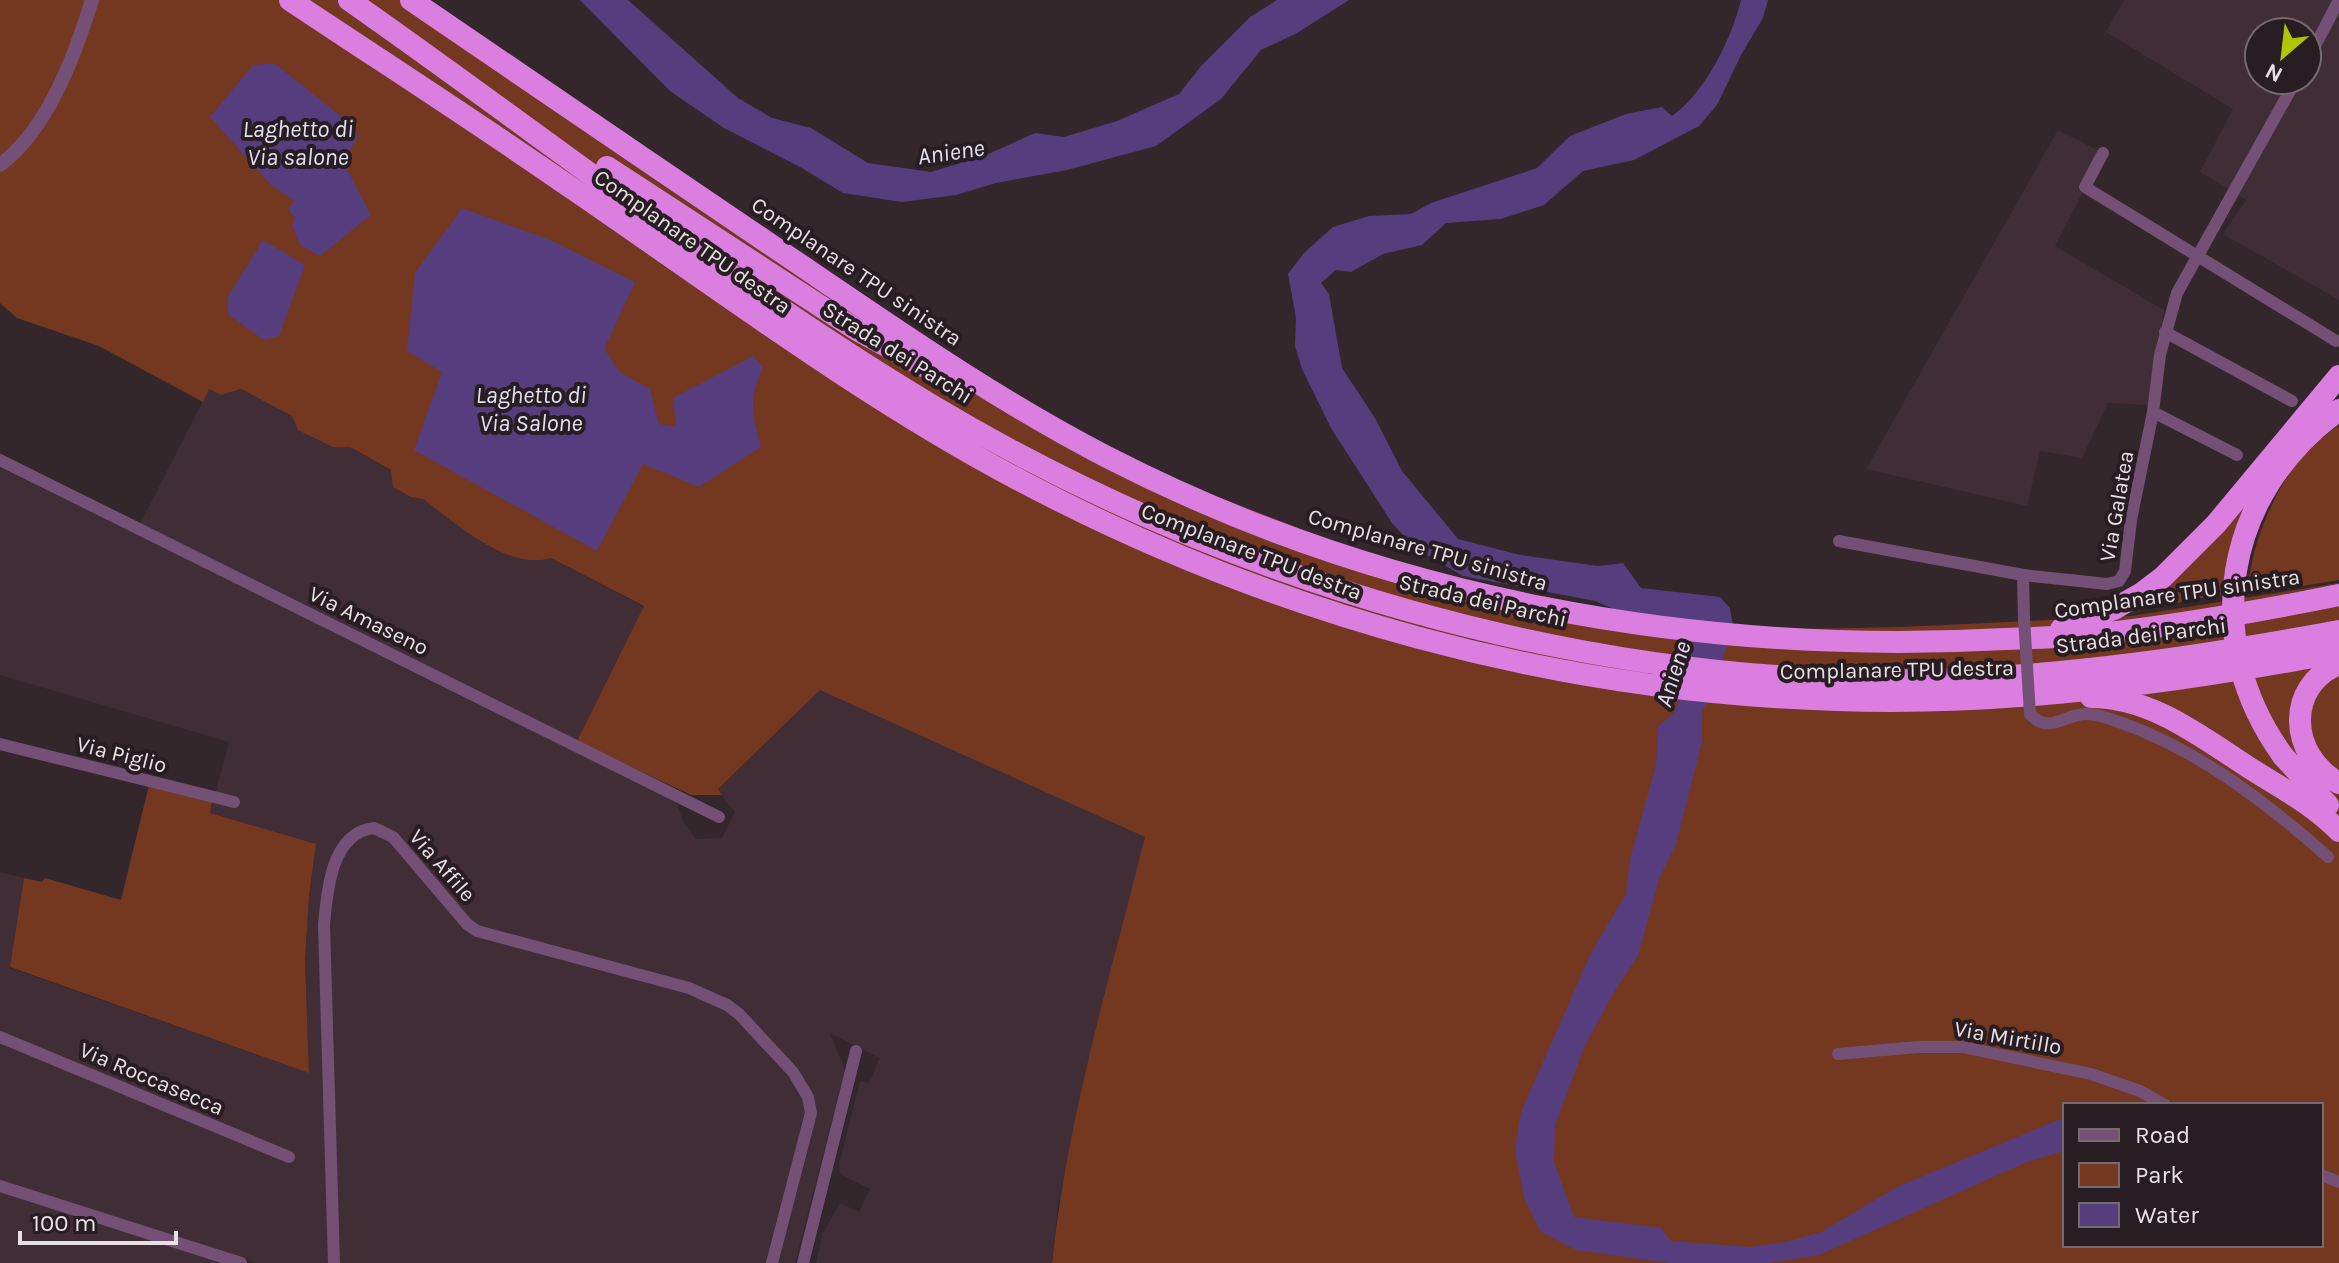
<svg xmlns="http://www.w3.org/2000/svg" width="2339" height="1263" font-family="Karla,sans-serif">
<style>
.built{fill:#402d35;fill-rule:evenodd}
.green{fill:#743821;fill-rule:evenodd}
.water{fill:#563d7d}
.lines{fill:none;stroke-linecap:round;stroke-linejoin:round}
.minor{stroke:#745076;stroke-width:12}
.tertiary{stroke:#745076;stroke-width:14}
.motorway{stroke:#da7fdf;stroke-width:22}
.minor-bridge{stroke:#745076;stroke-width:12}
.motorway-bridge{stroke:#da7fdf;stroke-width:22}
.labels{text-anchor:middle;stroke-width:8;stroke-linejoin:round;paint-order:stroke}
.street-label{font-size:22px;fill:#e8e0e3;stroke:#281d22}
.water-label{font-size:24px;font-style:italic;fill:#e4def1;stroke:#281d22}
</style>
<rect width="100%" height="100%" fill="#33272c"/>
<path class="built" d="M2124,0H2339V300L2223,234L2246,200L2200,172L2233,109L2106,32ZM2259,32H2307V80H2259Z
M2058,130L2103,153L2055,246L2164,310L2150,405L2108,403L2082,458L2040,451L2027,506L1866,469Z
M209,389L221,395L240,389L293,416L333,447H349L391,471L411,497L423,499L488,546L551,558L644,607L577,741L140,524Z
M0,467L676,801L684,823L696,839L722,838L735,812L717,790L762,746L817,683L1145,837L1084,1088L1058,1206L1052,1263H816L823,1233L840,1203L859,1212L870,1189L844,1176L840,1173L839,1164L860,1081L869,1083L880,1058L830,1033L845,1070L795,1263H257L0,1181V872L24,878L10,968L309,1073L305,961L309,896L316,844L210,813L229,742L0,675Z
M0,1191L230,1263H0Z"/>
<path class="green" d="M0,0H422L1005,390L1156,473L1366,554L1459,579L1676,624L1758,630L1902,627L2131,616L2339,583V1263H1052C1067,1119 1110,977 1145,837L820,690L718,789L722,795H691L577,741L644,606L551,558C508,571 457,524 423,499L411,497L393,487L391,470L350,447H333L298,430L292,416L241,389L221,395L209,389L203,402L99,346L17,318L0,303ZM2065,1105H2321V1245H2065Z
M2339,425V580L2248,595C2248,554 2270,500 2294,467C2306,450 2323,437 2339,425Z
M2261,484L2227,593L2116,615Z
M150,781L213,798L210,813L316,844L309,896L305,961L309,1073L10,967L24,878L42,882L45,878L121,900Z"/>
<path class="water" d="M580,0H628L738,98L772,118L811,128L868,163L931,172L986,155L1035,133L1064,137L1117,121L1179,94L1202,65L1250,17L1277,0H1349L1297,33L1261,50L1221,99L1156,146L1067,170L996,183L956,195L902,202L843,193L800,167L724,128L670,91Z
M1741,0H1768L1763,18L1741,55L1717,105L1699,126L1634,160L1583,171L1544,205L1501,219L1446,223L1422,245L1383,254L1351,272L1336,270L1321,283L1329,294L1342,368L1375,418L1402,471L1458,539L1520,555L1598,566L1623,563L1641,588L1720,597L1730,608L1733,626L1712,692L1702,712V742L1676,844L1659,879L1638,956L1615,990L1584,1048L1555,1125L1554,1162L1574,1217L1661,1228L1671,1241L1750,1247L1786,1242L1821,1232L1897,1187L2065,1117V1151L2027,1162L1819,1255L1769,1263H1668L1576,1250L1541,1232L1524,1198L1515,1150L1521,1112L1591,953L1626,894L1630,859L1656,765L1658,726L1675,712L1697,632L1630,616L1595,601L1463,576L1415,548L1392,523L1331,428L1302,369L1295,346L1296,318L1288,274L1304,253L1333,227L1369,216L1411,214L1431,203L1537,168L1570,136L1626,114L1662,107L1672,116C1705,93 1732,38 1741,0Z
M274,63L351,124L358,137L343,162L371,215L320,256L300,245L292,225L295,218L288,209L295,201L271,185L210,117L253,65Z
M462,208L550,240L635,282L604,349L621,373L650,389L659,424L676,427L673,398L753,356L763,367C748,401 752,413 761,447L699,487L643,464L597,551L414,450L442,372L407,351L415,273Z
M263,240L305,265L279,336L264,340L228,314L227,298Z"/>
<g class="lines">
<path class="minor" d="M2307,61L2339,0
M2103,153L2085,187L2336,341
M2165,332L2292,401
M2153,412L2237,455
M0,460L719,817
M1839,541L2023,575
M2024,618L2023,575L2107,584L2119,581L2125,571L2131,520L2153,412L2160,355L2177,293L2296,80
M2030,714C2049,735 2064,714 2086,714C2099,714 2110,719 2122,723C2200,751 2267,803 2328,857
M0,744L234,802
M0,1037L289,1157
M1838,1054L1918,1047H1963L2091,1074L2140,1091L2165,1105
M2321,1175L2339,1182
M0,1186L241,1263
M334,1263L324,925C327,891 331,833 374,828L393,837L467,924L477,931L689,988L727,1005L739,1014L793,1072L808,1097L811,1113L772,1263
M803,1263L856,1051"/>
<path class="tertiary" d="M0,165C48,129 75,55 92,0"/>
<path class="motorway" d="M290,0C383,62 478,123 570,187C718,288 862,397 1021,481C1273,614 1553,692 1837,700C2004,706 2176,683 2339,652
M349,0C542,135 728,283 931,405C1225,581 1583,687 1928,680C2066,677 2203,656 2339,631
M411,0C533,84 655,166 777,249C885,322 991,397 1107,457C1383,599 1696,656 2005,639C2037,638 2068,637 2100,634C2180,625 2260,611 2339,595
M607,167L857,330L955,383
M2061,629L2114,609L2142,593L2163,577L2216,524L2339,376
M2339,664C2285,686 2289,756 2339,783
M2091,697C2151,697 2200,736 2248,767C2281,788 2311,803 2339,831
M2283,756L2328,805"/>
<path class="minor-bridge" d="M2024,618L2030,714"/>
<path class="motorway-bridge" d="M2283,756C2199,640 2223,493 2339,410"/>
</g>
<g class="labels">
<g class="street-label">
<text transform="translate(693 241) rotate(35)" y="8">Complanare TPU destra</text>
<text transform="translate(857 271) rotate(34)" y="8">Complanare TPU sinistra</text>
<text transform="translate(898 352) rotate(32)" y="8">Strada dei Parchi</text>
<text transform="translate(2116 506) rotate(-80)" y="8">Via Galatea</text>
<text transform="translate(1428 549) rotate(16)" y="8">Complanare TPU sinistra</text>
<text transform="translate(1252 551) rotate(21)" y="8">Complanare TPU destra</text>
<text transform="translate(2177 593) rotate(-8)" y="8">Complanare TPU sinistra</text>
<text transform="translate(1483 600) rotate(13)" y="8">Strada dei Parchi</text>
<text transform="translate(369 620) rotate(26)" y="8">Via Amaseno</text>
<text transform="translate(2141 635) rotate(-7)" y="8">Strada dei Parchi</text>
<text transform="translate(1897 669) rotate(-1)" y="8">Complanare TPU destra</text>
<text transform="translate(122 754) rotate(14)" y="8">Via Piglio</text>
<text transform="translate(443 865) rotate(49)" y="8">Via Affile</text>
<text transform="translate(2008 1037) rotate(10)" y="8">Via Mirtillo</text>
<text transform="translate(152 1078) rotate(23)" y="8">Via Roccasecca</text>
</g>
<g class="water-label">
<text x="298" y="137">Laghetto di<tspan x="298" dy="28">Via salone</tspan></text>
<text transform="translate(951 152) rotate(-8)" y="8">Aniene</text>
<text x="531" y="403">Laghetto di<tspan x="531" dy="28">Via Salone</tspan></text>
<text transform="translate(1673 674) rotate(-72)" y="8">Aniene</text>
</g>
</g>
<rect x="2063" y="1103" width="260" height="144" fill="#281d22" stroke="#756b6f" stroke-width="2"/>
<rect x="2079" y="1129" width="40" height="12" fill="#745076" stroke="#756b6f" stroke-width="2"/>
<text x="2135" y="1143" font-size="24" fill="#e8e0e3">Road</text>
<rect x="2079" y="1163" width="40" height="24" fill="#743821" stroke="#756b6f" stroke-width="2"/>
<text x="2135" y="1183" font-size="24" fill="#e8e0e3">Park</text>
<rect x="2079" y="1203" width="40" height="24" fill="#563d7d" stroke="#756b6f" stroke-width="2"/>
<text x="2135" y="1223" font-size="24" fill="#e8e0e3">Water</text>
<g transform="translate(2283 56) rotate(208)"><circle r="38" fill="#281d22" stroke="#756b6f" stroke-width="2"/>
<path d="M0-6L14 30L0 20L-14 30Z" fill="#b0c500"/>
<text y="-12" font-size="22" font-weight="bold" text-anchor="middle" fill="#e8e0e3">N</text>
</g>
<path d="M20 1231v12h156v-12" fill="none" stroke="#e8e0e3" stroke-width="4"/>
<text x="32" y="1231" font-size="24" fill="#e8e0e3" stroke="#281d22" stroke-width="6" paint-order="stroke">100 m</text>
</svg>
